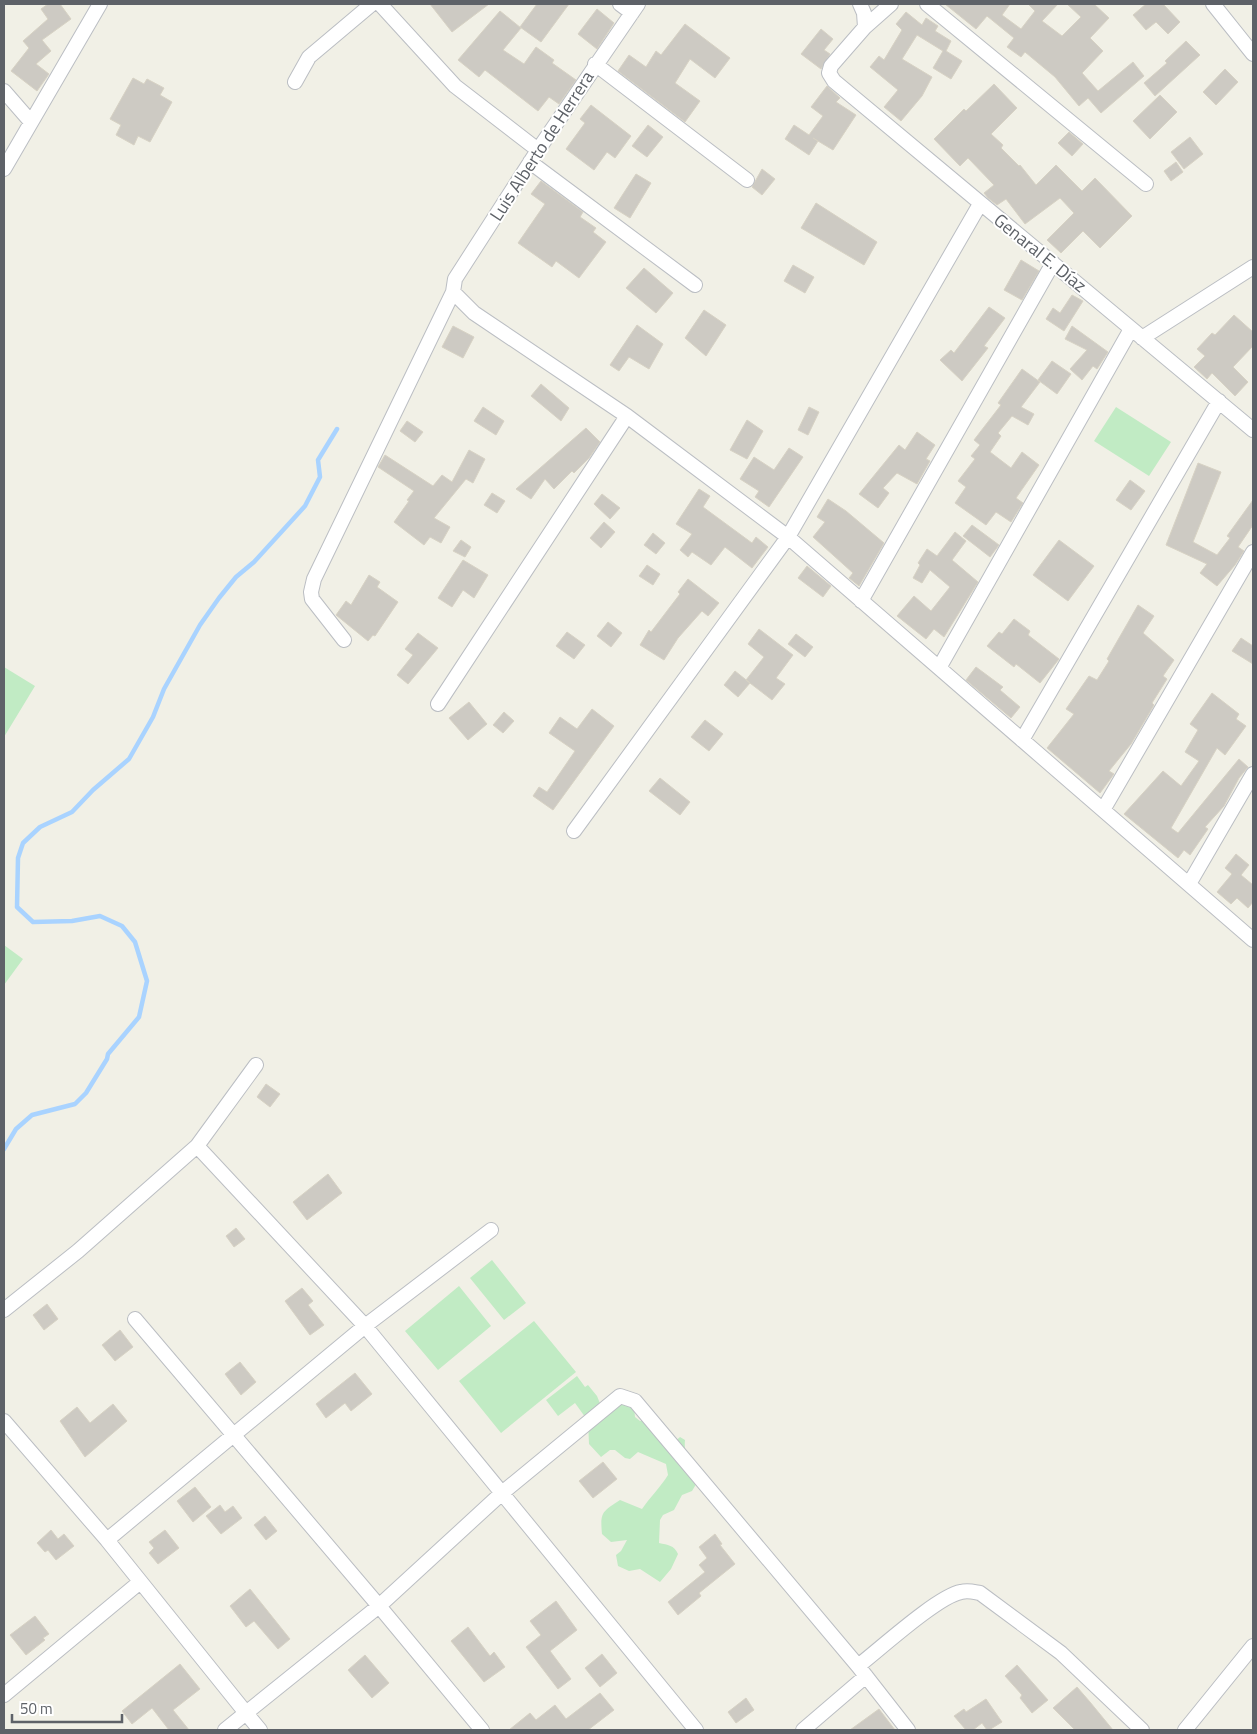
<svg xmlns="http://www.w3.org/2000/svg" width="1257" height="1734" font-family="'Titillium Web',sans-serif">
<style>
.green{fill:#c1ebc4}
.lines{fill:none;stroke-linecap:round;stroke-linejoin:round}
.stream{stroke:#a9d3ff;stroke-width:4.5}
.building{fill:#cdcac3;stroke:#d7d2c4}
.street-casing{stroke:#bbbec3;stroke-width:16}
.street{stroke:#fff;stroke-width:14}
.labels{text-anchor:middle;stroke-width:4;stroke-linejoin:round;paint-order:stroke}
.street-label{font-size:18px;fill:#5e6268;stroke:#fff}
</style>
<rect width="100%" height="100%" fill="#f1f0e6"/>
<path class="green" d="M1116,407L1171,442L1149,476L1094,441Z
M4,667L35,686L4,737Z
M4,945L23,959L4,985Z
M492,1260L526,1303L504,1320L470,1278Z
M459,1286L491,1326L438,1370L405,1331Z
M534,1321L576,1372L501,1433L459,1381Z
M577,1376L585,1387L588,1385L597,1396L601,1406L617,1401L634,1407L635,1417L640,1421L646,1420L659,1431L660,1442L666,1445L672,1444L680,1437L685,1440C683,1459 694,1458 704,1471L692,1491L682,1495L674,1510L663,1515L660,1520L659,1543C668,1545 674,1545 678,1554L671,1569L660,1582L640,1569L629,1571L618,1566L616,1555L621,1551L627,1540L611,1542L602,1534C600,1512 602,1512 620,1500L642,1509C650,1497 660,1488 668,1475L666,1464L638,1452L630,1459L625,1458L615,1450H610L601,1457L589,1444L588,1421L575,1403L558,1416L546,1400Z"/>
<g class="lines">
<path class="stream" d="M4,1149L16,1129L32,1115L75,1104L86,1093L107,1059L108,1054L139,1017L147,981L135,942L122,926L100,916L72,921L33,922L17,907L18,858L23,843L40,827L72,812L93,790L129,759L153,717L164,689L200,625L219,598L236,577L254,562L305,506L320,477L318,460L337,429"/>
</g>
<path class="building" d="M48,4H60L71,19L42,40L51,51L36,64L49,74L37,91L11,71L29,48L23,41L48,19L41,9Z
M430,4H489L452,32Z
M537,4H569L541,42L520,27Z
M945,4H1010L1002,15L1021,29L1035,11L1028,4H1058L1042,21L1062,36L1081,17L1067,4H1094L1109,18L1090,38L1103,51L1082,73L1098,91L1133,62L1144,76L1101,113L1088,98L1079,106L1055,77L1025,52L1021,57L1007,47L1014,38L987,16L976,29Z
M1146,4H1163L1180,22L1168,34L1156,22L1146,30L1133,15Z
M597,9L614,23L597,49L578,34Z
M500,11L521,28L503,50L524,64L536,47L554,60L552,63L576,80L559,104L549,97L538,111L485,70L479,77L458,60Z
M906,12L922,25L926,18L938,26L935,31L951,41L946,51L962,61L951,79L933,68L943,51L917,35L902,59L932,77L922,96L901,121L884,107L898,90L870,67L879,56L884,60L902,30L896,24Z
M685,24L730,58L715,78L690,59L675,83L700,101L685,122L618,71L629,55L646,67L656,51L661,55Z
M821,29L833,39L824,50L830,54L821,69L801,54Z
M1186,41L1200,55L1155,96L1144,83L1167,63L1165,61Z
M1225,69L1238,82L1216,105L1203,92Z
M133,78L144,84L147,79L164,88L160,95L172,102L150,142L138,136L134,145L116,135L121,125L110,119Z
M994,84L1017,108L991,134L1003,145L1001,148L1019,166L1020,165L1036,185L1056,165L1082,191L1095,178L1132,216L1100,248L1083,231L1061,253L1047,240L1074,213L1060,198L1025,224L1006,199L997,205L988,198L984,193L994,185L968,158L960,166L934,139L964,109L966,111Z
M827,86L840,98L836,102L856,115L833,150L813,138L818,141L809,155L785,139L794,125L809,135L823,116L811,107Z
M1160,95L1177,112L1150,139L1133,121Z
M591,105L631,136L615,158L607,152L594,170L566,149L585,123L580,119Z
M648,125L663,137L647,157L632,146Z
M1069,132L1083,144L1072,156L1058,143Z
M1190,137L1203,154L1184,169L1171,152Z
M1176,162L1183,172L1171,181L1164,171Z
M762,169L775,179L762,195L752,187Z
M636,174L651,183L630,218L614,208Z
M541,181L583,212L580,217L596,228L593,232L606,242L579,278L556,261L552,267L518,243L545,204L531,194Z
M816,203L877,242L864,265L801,228Z
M1021,260L1039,271L1022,300L1004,290Z
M793,265L814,277L805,293L784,281Z
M644,268L673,293L656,313L626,288Z
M1072,295L1083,301L1064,331L1046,319L1053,308L1060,313Z
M989,307L1005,318L984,346L988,348L962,381L940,360L951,350L954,353Z
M704,310L726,325L706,356L685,338Z
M1234,315L1253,332V346L1233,367L1248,382L1235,396L1212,373L1207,379L1194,367L1205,356L1197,349L1212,333L1215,335Z
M637,325L663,344L649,369L629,357L619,371L610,365Z
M453,326L474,337L463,358L442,347Z
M1072,326L1108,352L1097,369L1093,366L1082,380L1070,369L1087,350L1065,339Z
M1052,361L1071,374L1057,394L1038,380Z
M1022,369L1040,382L1021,407L1034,414L1028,425L1012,416L998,433L1001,436L990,452L1011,468L1022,452L1039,465L1016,498L1023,503L1011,522L996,512L986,525L955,503L966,487L958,481L975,459L971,456L980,445L974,440L1001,405L998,403Z
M541,384L569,408L561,421L531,396Z
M483,407L504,421L496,435L474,421Z
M809,407L819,412L808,435L798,430Z
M747,420L763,431L747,459L730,450Z
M407,421L423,432L415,442L400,431Z
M586,428L600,442L589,458L574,473L572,471L554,489L545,479L531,499L516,489Z
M917,432L935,445L926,459L930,461L917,484L897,473L883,488L889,493L878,508L859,494L899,445L905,450Z
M789,448L803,457L769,507L755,497L759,491L740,479L754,457L774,470Z
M469,450L485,459L473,483L466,479L434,518L450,527L441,543L430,537L424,545L394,522L409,501L407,500L414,491L378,467L385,455L433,486L442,475L452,482Z
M1198,463L1221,472L1193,542L1217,555L1230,538L1227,536L1253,500V525L1238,547L1244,551L1235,565L1217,586L1200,573L1207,564L1166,545Z
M1130,480L1145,491L1131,510L1116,500Z
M699,489L710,496L703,507L752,543L756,537L768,547L752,568L725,547L711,565L692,552L688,557L680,550L692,534L676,524Z
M492,493L505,501L497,513L484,505Z
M602,494L620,508L610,519L594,504Z
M828,499L846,511L884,543L859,586L849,578L853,573L813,537L825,522L817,517Z
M604,522L615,532L601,548L590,538Z
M972,525L999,545L990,557L963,536Z
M955,532L966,541L952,560L978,582L944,637L934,629L926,639L897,616L914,596L931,611L950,587L930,570L922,583L913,578L920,565L918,563L927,549L937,556Z
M653,533L665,543L656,554L644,545Z
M461,540L471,547L465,557L453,551Z
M1059,540L1094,566L1068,601L1033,575Z
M463,560L488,575L474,598L463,590L452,607L438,598Z
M647,565L660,574L653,585L639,576Z
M807,566L831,586L823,597L798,578Z
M369,575L380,582L377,587L398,602L375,636L373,635L368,641L336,615L346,601L351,605Z
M688,579L719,603L708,616L702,611L678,638L664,660L640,645L649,630L651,632L680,594L678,592Z
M1138,605L1154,616L1143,633L1174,660L1163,676L1167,679L1152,703L1154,705L1131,744L1109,771L1114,774L1100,793L1047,748L1074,714L1066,709L1089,676L1097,680L1109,661L1107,659Z
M1014,619L1030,631L1028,635L1059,659L1040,683L1016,664L1014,667L987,646L999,632L1002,634Z
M608,622L622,633L611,647L597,636Z
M759,629L793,655L776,678L785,684L772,700L746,680L764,657L748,644Z
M567,632L585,645L574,659L556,646Z
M418,633L438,648L408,684L397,675L413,655L405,649Z
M796,634L813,647L805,657L788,644Z
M1241,638L1253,646V664L1232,651Z
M976,667L1003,687L1000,690L1020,707L1011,718L966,680Z
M735,671L750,683L738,697L724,685Z
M1212,693L1239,714L1236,719L1246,726L1225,755L1217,748L1171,828L1178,833L1239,759L1248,767L1239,778L1224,806L1205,827L1208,829L1190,855L1184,850L1178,858L1124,814L1163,771L1181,786L1199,761L1185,752L1198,730L1190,724Z
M469,702L487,724L468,740L449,718Z
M592,709L614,726L553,810L533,796L539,787L547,792L575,751L549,733L560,717L577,729Z
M504,712L514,721L503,733L493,725Z
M705,720L723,734L709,751L691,737Z
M660,778L690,802L680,815L649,791Z
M1236,854L1249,865L1241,875L1253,885V902L1248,908L1237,898L1231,904L1217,892L1232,874L1225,868Z
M266,1084L280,1094L270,1107L257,1097Z
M328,1174L342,1193L307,1220L293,1202Z
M236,1228L245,1239L234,1247L226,1236Z
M302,1288L313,1301L308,1305L324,1325L310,1335L285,1301Z
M47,1304L58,1319L44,1330L33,1315Z
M120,1330L133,1347L115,1361L102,1345Z
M240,1362L256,1382L241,1395L225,1374Z
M355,1373L372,1394L351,1411L345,1403L326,1418L316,1404Z
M113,1404L127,1421L85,1457L60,1421L77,1407L90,1423Z
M603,1462L617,1479L593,1498L579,1481Z
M195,1487L211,1507L193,1522L177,1501Z
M220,1505L225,1512L233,1506L242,1518L221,1534L206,1516Z
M265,1516L277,1531L266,1540L254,1525Z
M51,1530L58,1539L64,1534L74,1546L56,1560L48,1550L45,1552L37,1543Z
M165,1530L179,1548L158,1564L149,1553L154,1548L149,1542Z
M715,1534L722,1544L720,1545L735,1564L699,1593L701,1596L678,1615L668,1602L705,1572L699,1565L707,1558L699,1547Z
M250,1589L290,1639L278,1649L254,1621L246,1627L230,1606Z
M556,1601L577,1630L550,1651L571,1679L558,1689L526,1647L541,1635L530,1621Z
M35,1616L49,1634L43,1638L45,1640L26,1655L10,1635Z
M468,1627L490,1656L494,1652L505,1667L484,1682L451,1641Z
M602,1654L617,1673L600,1687L585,1668Z
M365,1655L389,1683L372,1698L348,1670Z
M180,1664L200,1689L173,1710L189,1730H169L152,1708L132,1724L122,1711Z
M1017,1665L1048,1700L1032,1713L1020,1698L1022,1695L1005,1676Z
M1077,1687L1090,1702L1113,1730H1075L1053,1708Z
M600,1693L614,1710L588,1730H509L530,1713L536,1720L555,1705L566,1719Z
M746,1698L754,1710L736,1723L728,1712Z
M986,1699L1002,1722L989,1730H987L982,1723L973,1730H966L954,1716L964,1709L966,1712Z
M879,1709L895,1730H850Z"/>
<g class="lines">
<g class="street-casing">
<path id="street" d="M380,4L455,86L538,150
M620,4L632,13
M860,4L864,13L865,27
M891,4L865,27L831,66L829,73L834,81L1253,430
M927,4L1146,184
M1213,4L1253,54
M595,64L747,180
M295,82L309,57L372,4
M4,91L31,122
M530,162L695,285
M4,169L100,4
M453,292L474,313L627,416L788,537L1253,940
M1142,338L1253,267
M861,601L1053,263
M344,640L312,599L311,592L314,579L453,292L455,279L538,150L638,4
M939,668L1131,329
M438,704L627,416
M1022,740L1219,401
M1103,810L1253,552
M574,831L788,537L980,204
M1189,884L1253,774
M197,1146L365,1326L696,1730
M4,1310L78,1251L197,1146L256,1065
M135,1319L379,1606L482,1730
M4,1421L107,1540L246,1713L225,1730
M107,1540L365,1326L491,1230
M858,1666C880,1649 938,1596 961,1592C968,1590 974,1592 980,1593L1061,1653L1142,1730
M4,1695L140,1582
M260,1730L246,1713L379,1606L502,1493L620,1396L635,1401L858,1666L908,1730
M803,1730L866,1676
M1185,1730L1253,1646"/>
</g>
<use href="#street" class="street"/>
</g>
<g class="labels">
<g class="street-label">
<text transform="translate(542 146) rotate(-57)" y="6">Luis Alberto de Herrera</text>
<text transform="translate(1040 253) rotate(39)" y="6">Genaral E. Díaz</text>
</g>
</g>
<rect width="1257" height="1734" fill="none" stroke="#5e6268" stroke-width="10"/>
<path d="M12 1714v8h110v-8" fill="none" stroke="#5e6268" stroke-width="2.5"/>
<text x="20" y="1714" font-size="15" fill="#5e6268" stroke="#ffffff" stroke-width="4" paint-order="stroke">50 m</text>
</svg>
